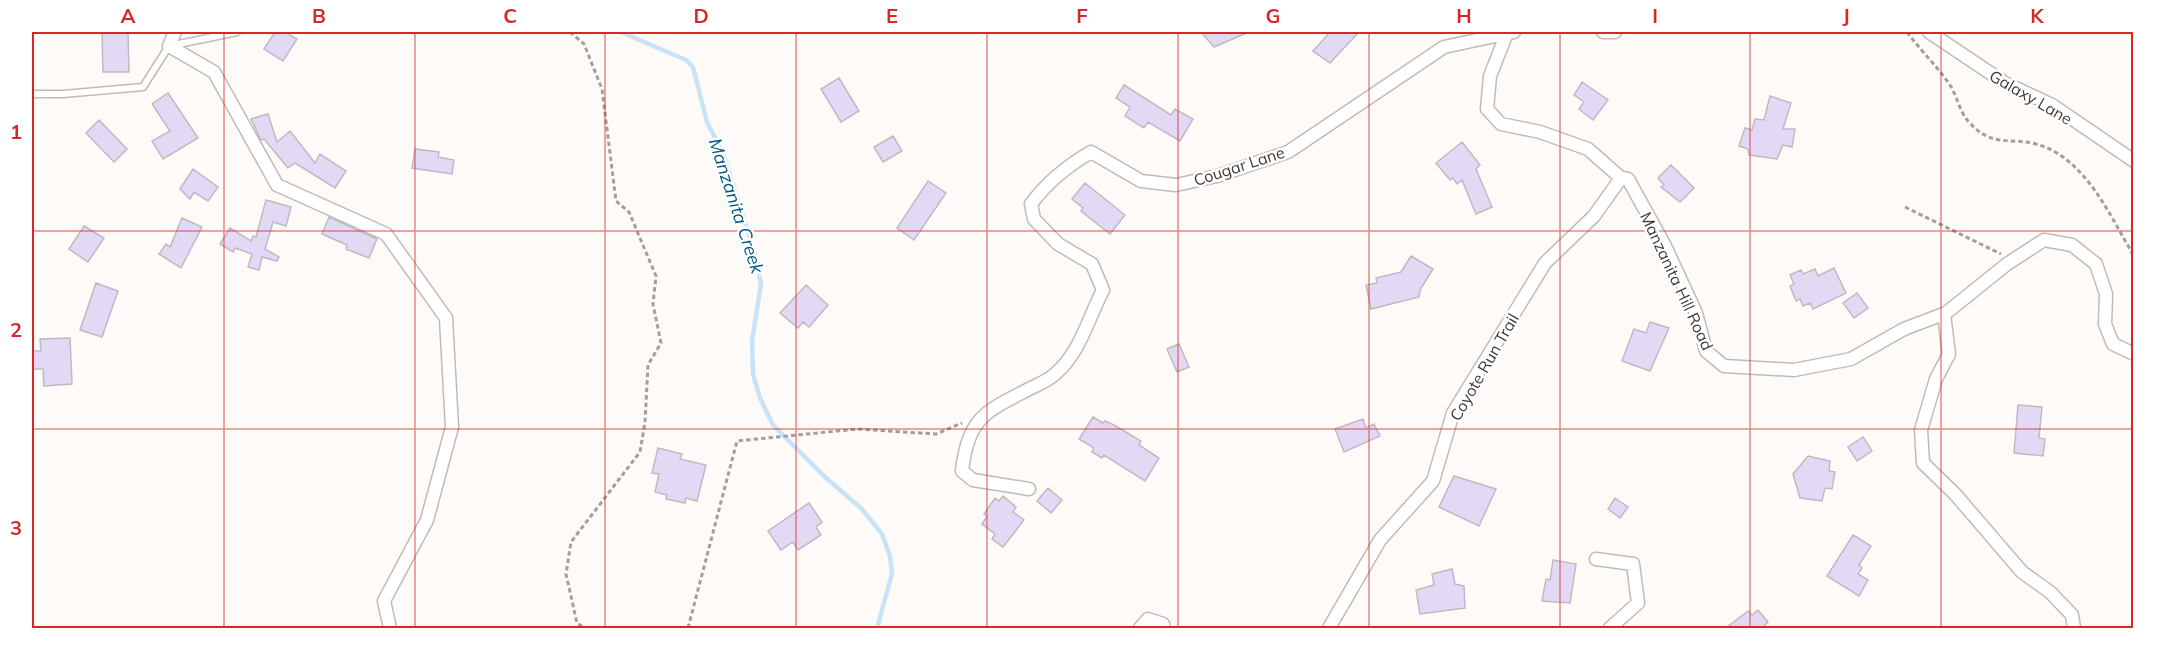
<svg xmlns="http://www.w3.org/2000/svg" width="2165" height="660" font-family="Mulish,sans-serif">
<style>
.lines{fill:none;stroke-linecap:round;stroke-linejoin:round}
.stream{stroke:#c8e2f6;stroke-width:4.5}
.building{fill:#e4d9f5;stroke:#bebac3;stroke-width:1.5}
.service-casing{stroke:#c3bab4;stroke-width:9}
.minor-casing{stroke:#c3bab4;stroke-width:15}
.path{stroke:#a39f9d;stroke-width:3;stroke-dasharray:4.5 3;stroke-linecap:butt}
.service{stroke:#fff;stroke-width:6}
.minor{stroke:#fff;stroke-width:12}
.grid{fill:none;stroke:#d62828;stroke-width:1.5;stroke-opacity:0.55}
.labels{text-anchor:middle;stroke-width:5;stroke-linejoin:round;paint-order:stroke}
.street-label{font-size:16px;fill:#3e3a38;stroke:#fff}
.water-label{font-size:18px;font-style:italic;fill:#025685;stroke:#fff}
.neatline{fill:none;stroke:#d62828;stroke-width:2}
.grid-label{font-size:20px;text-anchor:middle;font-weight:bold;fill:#d62828}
</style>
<rect width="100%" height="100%" fill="#fefaf8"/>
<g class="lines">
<path class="stream" d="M621,32L686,60L693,67L707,122L723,153L757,260L761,284L752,341L753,374L760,398L773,425L825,477L862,509L882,534L890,556L892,574L877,628"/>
</g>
<path class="building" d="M102,32H128L129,72H103Z
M275,32H285L297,39L283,61L264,49Z
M1201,32H1249L1214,47Z
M1330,32H1359L1330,63L1313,51Z
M839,78L859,111L841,122L821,89Z
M1582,82L1608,100L1593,120L1579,109L1584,102L1574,95Z
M1124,85L1171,115L1175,109L1193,119L1180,141L1148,122L1144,128L1125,116L1130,107L1116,98Z
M168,93L198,138L163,159L152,141L170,131L152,104Z
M1770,96L1791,103L1783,129H1795L1792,147L1783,145L1777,159L1749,155L1748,149L1739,146L1745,128L1752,130L1755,119L1764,120Z
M268,114L277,142L290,131L315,163L320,154L346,171L335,188L295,163L288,168L264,139L261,140L251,119Z
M99,120L127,149L114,162L86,133Z
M893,136L902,151L883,162L874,147Z
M1462,142L1480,165L1476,169L1492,207L1476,214L1462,180L1457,184L1453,178L1450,180L1436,163Z
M415,149L439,152L438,157L454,160L452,174L412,168Z
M1671,165L1694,188L1680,202L1661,187L1664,185L1658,178Z
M193,169L218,187L208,201L194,192L190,199L180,189Z
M928,181L946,193L914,240L897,228Z
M1085,183L1125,215L1110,234L1081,211L1083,208L1072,199Z
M266,200L291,207L286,226L273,222L265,249L279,257L277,261L262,257L259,270L248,267L252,254L235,248L233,252L220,244L230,228L251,241L253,236L256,237Z
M329,217L377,239L369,258L346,249L347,245L322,234Z
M182,218L202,227L181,268L159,254L166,244L170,247Z
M84,226L104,238L88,262L69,249Z
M1411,256L1433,269L1420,290L1419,297L1371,309L1366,285L1377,283L1376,278L1401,272Z
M1834,268L1846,293L1813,309L1810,303L1803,306L1800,299L1796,301L1790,286L1794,284L1790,275L1801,270L1803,274L1815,269L1818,276Z
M96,283L118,291L102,337L80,330Z
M806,285L828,305L809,327L803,322L798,328L780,313Z
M1857,293L1868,308L1854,318L1843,303Z
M1650,322L1669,328L1650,371L1622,361L1634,329L1646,333Z
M70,338L72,384L44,386L43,369H32V351H41L40,339Z
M1179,344L1189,367L1177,372L1167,349Z
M2018,405L2042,407L2039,438L2045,439L2043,456L2014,453Z
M1093,417L1103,423L1105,421L1114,425L1141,441L1139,445L1159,458L1145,481L1104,455L1102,458L1092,452L1094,448L1079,439Z
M1363,419L1366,428L1374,424L1380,436L1344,452L1335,429Z
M1863,437L1872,451L1857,461L1848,447Z
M658,448L682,454L680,459L706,465L697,501L686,498L685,503L666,499L667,495L655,492L659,474L652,473Z
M1808,456L1830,461L1829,471L1835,472L1832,489L1825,488L1822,501L1800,498L1793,474Z
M1454,476L1496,489L1479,526L1439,507Z
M1048,488L1062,500L1051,513L1037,501Z
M1003,496L1016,507L1013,512L1024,520L1003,547L992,539L995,534L982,524L987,516L984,514L995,498L999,501Z
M1615,498L1628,507L1620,518L1608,509Z
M809,503L822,522L816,527L821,535L798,550L793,542L781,550L768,531Z
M1853,535L1871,546L1859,565L1862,568L1858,574L1868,580L1859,596L1827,576Z
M1553,560L1576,564L1570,603L1542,601L1546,579L1550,580Z
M1452,569L1455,584L1464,586L1465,608L1420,614L1416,590L1434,585L1432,574Z
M1758,610L1768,622L1762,628H1726L1748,611L1752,615Z"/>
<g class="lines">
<g class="service-casing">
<path id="service" d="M32,94H63L143,87L169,46L237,32"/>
</g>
<g class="minor-casing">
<path id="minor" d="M175,32L169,46L214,72L277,185L386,234L446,318L452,427L427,520L384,601L390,628
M1603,32H1615
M1929,32L2005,83L2052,105L2134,161
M1507,33L1490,76L1487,109L1501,124L1540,132L1588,149L1621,178L1628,179L1665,246L1696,313L1706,351L1724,366L1794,370L1851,359L1904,329L1946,313L2007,264L2044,240L2072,245L2096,264L2106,294L2105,324L2113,344L2134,354
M1944,314L1949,354L1936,379L1921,430L1923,463L1955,494L2022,572L2050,592L2072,615L2074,628
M1029,489L973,480L962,471C968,416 987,411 1031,388C1039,384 1049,380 1055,374C1080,353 1088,319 1103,290L1092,264L1058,244L1034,219L1031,204C1048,181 1067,166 1091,152L1141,181L1176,185L1217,176L1288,152L1444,47L1514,32
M1596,559L1633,564L1638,603L1610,628
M1140,628L1148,619L1163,624L1164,628
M1329,628L1380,540L1433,481L1453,413L1545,263L1594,216L1621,178"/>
</g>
<path class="path" d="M570,32L584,44L602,89L616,201L629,212L656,276L653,304L661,343L648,365L645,422L640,452L571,542L566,574L577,623L585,628
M1907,32C1920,50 1937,66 1950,85C1957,96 1960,113 1969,122C1992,148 2009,137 2036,144C2085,157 2110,216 2134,256
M1905,207L2001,254
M688,628L737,441L857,429L936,434L962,423"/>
<use href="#service" class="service"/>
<use href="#minor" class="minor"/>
</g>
<path class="grid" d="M224,32V628M415,32V628M605,32V628M796,32V628M987,32V628M1178,32V628M1369,32V628M1560,32V628M1750,32V628M1941,32V628M32,231H2134M32,429H2134"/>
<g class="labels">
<g class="street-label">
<text transform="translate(2031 97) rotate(30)" y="6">Galaxy Lane</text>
<text transform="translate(1239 166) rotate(-18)" y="6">Cougar Lane</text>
<text transform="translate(1677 281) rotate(65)" y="6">Manzanita Hill Road</text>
<text transform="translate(1484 367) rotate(-60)" y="6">Coyote Run Trail</text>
</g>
<g class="water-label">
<text transform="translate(736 206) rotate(72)" y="6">Manzanita Creek</text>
</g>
</g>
<rect width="2165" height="660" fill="none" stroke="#ffffff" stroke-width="66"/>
<rect x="33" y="33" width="2099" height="594" class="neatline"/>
<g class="grid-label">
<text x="128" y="23">A</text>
<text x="319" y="23">B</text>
<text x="510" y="23">C</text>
<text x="701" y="23">D</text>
<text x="892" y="23">E</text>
<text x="1082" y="23">F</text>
<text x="1273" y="23">G</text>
<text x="1464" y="23">H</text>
<text x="1655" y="23">I</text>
<text x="1846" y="23">J</text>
<text x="2037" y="23">K</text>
<text x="16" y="139">1</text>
<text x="16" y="337">2</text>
<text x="16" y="535">3</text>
</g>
</svg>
